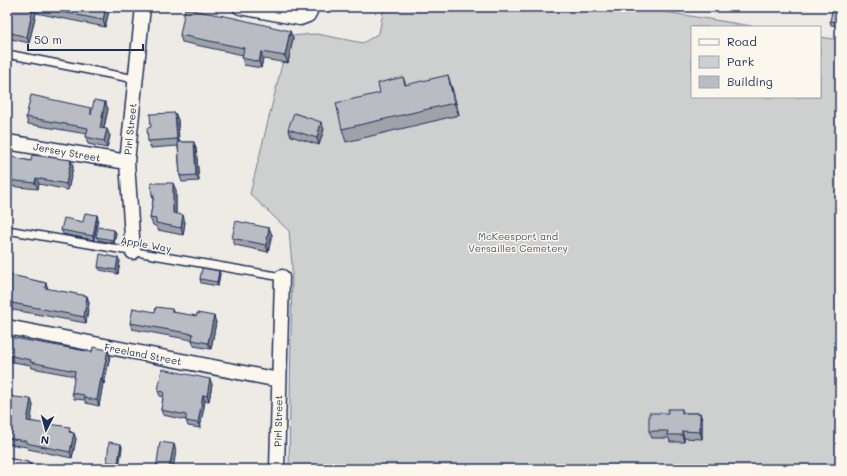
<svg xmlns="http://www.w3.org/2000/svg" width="847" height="476" font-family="Mali,sans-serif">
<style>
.green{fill:#cecfcf;stroke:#747f96}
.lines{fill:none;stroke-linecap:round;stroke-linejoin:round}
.lane-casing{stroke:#1b2f5e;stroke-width:10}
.street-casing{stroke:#1b2f5e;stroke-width:17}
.lane{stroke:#fbf7ec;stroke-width:7}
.street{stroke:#fbf7ec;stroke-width:14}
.wall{fill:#9fa2a8;stroke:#1b2f5e}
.shaded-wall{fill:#828488;stroke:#1b2f5e}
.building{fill:#b9bcc3;stroke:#1b2f5e}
.labels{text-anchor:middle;stroke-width:3;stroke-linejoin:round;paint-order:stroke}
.street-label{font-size:10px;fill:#1b2f5e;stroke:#fbf7ec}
.park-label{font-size:10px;fill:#48577a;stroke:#fbf7ec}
</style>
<rect width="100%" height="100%" fill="#eeebe4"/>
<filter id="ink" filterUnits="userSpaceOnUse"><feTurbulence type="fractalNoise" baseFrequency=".025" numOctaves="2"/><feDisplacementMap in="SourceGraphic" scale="8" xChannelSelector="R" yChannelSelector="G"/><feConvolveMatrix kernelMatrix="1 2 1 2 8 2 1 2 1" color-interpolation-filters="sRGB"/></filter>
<g filter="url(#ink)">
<path class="green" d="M384,7H634L758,27H692V97H820V37L840,40V88L837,103L840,104V469H289L292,265L289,231L250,194L289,36L317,34L363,43L379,33Z"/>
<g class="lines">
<g class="lane-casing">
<path id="lane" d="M7,54L135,79
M7,230L282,277"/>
</g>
<g class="street-casing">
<path id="street" d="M240,7L300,18L308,15L312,7
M7,142L127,162
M133,252L127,162L143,7
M7,327L279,380
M7,466L24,469
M277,469L282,277"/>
</g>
<use href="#lane" class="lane"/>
<use href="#street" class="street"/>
</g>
<path class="wall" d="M7,7H110L105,27L36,13L29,43L7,38Z
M840,7V26L831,25L830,21Z
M290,31L293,38L288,63L263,59L261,68L244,65L242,58L243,55L182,42L180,35Z
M403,77L406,85L452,88L459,115L346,142L342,129L380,93Z
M105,102L108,109L104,128L110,136L107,148L88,144L86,137L87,134L28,124L26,117L92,110Z
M175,113L178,120L179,142H194L196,148L199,181L182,182L180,176L178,146L151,148L148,141L151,127Z
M288,129H324L319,145L291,136Z
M7,156L31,161L71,160L73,167L68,190L39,184L38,189L8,186L7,182Z
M176,190V214L185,222L183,235L158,230L156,226L153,225L150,218L153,200L152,195Z
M97,215L98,219L94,240L63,234L61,230L83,222Z
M269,228L272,235L268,252L235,245L232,238Z
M114,230L116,233L114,243L98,240L96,237Z
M118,258L120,261L118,274L100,270L98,267Z
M7,266L10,273V275L46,283L48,289L87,296L89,303L86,323L8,309L7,307Z
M219,271L220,274L218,286L201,283L200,279Z
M172,309L173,312L216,322L211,349L194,346L192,340L132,329L130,323L155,312Z
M7,345L92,352L108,350L110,356L104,384L103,383L99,406L86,403L85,400L74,399L72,393L75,376L32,368L31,365L7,361Z
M212,384L209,401H205L200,428L188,426L186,420L163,415L161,410L163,397L160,396L158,391Z
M7,396L33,405L30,421L72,432L76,439L72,458L28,449L27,447L7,444Z
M682,409L683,413H700L702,420V439L684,438V442H670L669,438H652L649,431L668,413Z
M121,444L122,447L119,467L108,465L107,462Z"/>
<path class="shaded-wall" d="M33,7L36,13L29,43L27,37Z
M106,7H110L105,27L103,20Z
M290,31L293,38L288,63L285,56Z
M261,52L263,59L261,68L259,62Z
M448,75L452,88L459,115L454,103Z
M105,102L108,109L102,135L100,128Z
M175,113L178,120L179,146L177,139Z
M321,122L324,129L319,145L317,138Z
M107,129L110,136L107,148L104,141Z
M194,142L196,148L199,181L196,175Z
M71,160L73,167L68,190L66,184Z
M36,178L39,184L38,189L35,183Z
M173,183L176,190V220L173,213Z
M97,215L98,219L94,240L93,236Z
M183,215L185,222L183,235L181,228Z
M269,228L272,235L268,252L266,245Z
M114,230L116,233L114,243L113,240Z
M118,258L120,261L118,274L116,270Z
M8,266L10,273L8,281L7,277Z
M219,271L220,274L218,286L217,282Z
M46,283L48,289L45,288Z
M87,296L89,303L86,323L84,317Z
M214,316L216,322L211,349L208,343Z
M108,350L110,356L104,384L102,378Z
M101,378L103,383L99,406L97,400Z
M210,379L212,384L209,401L207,396Z
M203,395L205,401L200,428L198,423Z
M31,399L33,405L30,427L27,421Z
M700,413L702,420V439L700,432Z
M682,431L684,438V442L682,435Z
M74,433L76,439L72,458L70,452Z
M121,444L122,447L119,467L118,463Z
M174,444L176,451L173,469H169Z"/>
<path class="building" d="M7,7H33L27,37L7,32Z
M36,7H106L103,20Z
M833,7H840V23L830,21Z
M185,9L230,17L290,31L285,56L261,52L259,62L242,58L244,48L180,35Z
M448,75L454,103L342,129L336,103L380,93L378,83L403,77L405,85Z
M31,95L91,108V115L94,100L105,102L100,128L107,129L104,141L86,137L88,128L26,117Z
M175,113L177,139L148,141L147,128L151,127L150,114Z
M294,113L321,122L317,138L288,129Z
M178,142H194L196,175L180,176Z
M32,155L71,160L66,184L36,178L35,183L7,180V156L31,161Z
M151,183H173V213L183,215L181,228L156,223V219L150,218L154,195H152Z
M85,213L97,215L93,236L61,230L64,218L83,222Z
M236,221L269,228L266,245L232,238Z
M98,227L114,230L113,240L96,237Z
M100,254L118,258L116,270L98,267Z
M202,268L219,271L217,282L200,279Z
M7,274L46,283L45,288L87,296L84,317L7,302Z
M156,307L172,309V312L197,316V313L214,316L208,343L192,340L193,334L130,323L133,308L155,312Z
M8,337L92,352L93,347L108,350L102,378H101L97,400L84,398V395L72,393L75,371L30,362L31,360L7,355V345Z
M162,369L210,379L207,396L203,395L198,423L186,421V415L161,410L164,392L158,391Z
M7,396L31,399L27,421L70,427L69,432L74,433L70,452L26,443V441L7,438Z
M668,409H682V413H700V432L682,431V435H667L668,431H649V413H668Z
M109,442L121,444L118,463L107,462Z
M160,442L174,444L169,469H156Z"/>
</g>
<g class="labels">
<g class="street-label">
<text transform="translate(130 129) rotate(-84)" y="4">Pirl Street</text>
<text transform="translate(67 152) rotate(10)" y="4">Jersey Street</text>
<text transform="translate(146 244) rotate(10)" y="4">Apple Way</text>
<text transform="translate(143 354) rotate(11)" y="4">Freeland Street</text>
<text transform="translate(278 421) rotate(-89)" y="4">Pirl Street</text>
</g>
<g class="park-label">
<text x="518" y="240">McKeesport and<tspan x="518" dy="12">Versailles Cemetery</tspan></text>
</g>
</g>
<rect width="847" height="476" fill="none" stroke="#fbf7ec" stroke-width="24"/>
<rect x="12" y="12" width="823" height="452" fill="none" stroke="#1b2f5e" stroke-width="1.5" filter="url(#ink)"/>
<rect x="691" y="26" width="130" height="72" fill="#fbf7ec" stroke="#a1a7b3"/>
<rect x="699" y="39" width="20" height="6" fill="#fbf7ec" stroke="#a1a7b3"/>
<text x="727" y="46" font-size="12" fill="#1b2f5e">Road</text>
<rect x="699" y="56" width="20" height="12" fill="#cecfcf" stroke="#a1a7b3"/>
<text x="727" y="66" font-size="12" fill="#1b2f5e">Park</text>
<rect x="699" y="76" width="20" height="12" fill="#b9bcc3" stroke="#a1a7b3"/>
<text x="727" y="86" font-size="12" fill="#1b2f5e">Building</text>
<g transform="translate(46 430) rotate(186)" stroke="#fbf7ec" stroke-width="3" paint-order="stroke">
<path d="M0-3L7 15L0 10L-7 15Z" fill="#1b2f5e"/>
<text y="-6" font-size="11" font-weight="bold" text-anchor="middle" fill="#1b2f5e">N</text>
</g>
<path d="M28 44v6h115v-6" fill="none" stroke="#1b2f5e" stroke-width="2"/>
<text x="34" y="44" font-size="12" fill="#1b2f5e" stroke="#fbf7ec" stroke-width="3" paint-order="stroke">50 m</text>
</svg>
